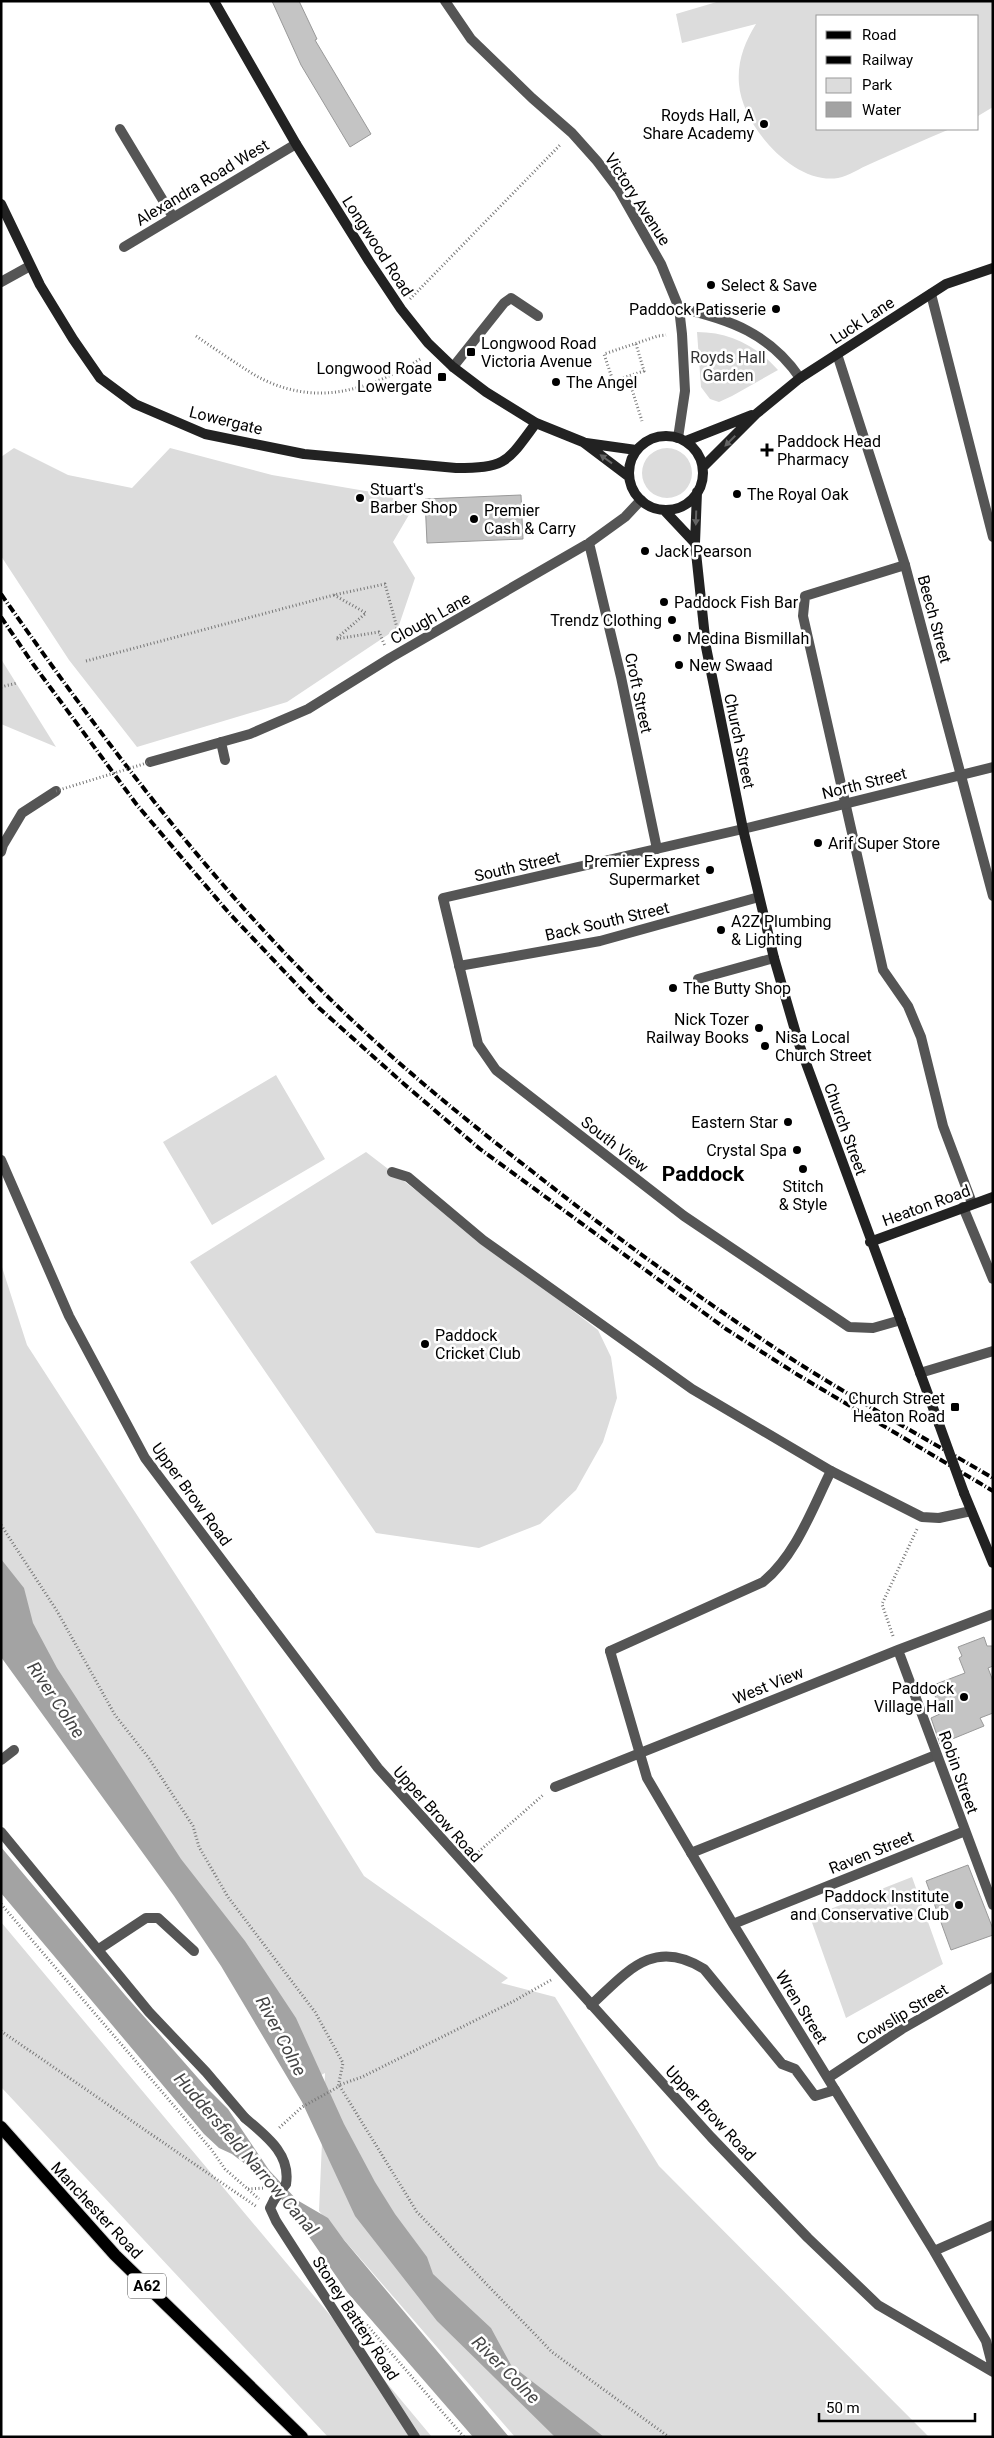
<svg xmlns="http://www.w3.org/2000/svg" width="994" height="2438" font-family="Roboto,sans-serif">
<style>
.green{fill:#dcdcdc}
.water{fill:#a3a3a3}
.building{fill:#c4c4c4;stroke:#999}
.lines{fill:none;stroke-linecap:round;stroke-linejoin:round}
.primary-casing{stroke:#dbdbdb;stroke-width:14}
.path{stroke:#777;stroke-width:3;stroke-dasharray:1 2.5;stroke-linecap:butt}
.lane{stroke:#555;stroke-width:10}
.street{stroke:#555;stroke-width:10}
.secondary{stroke:#222;stroke-width:10}
.primary{stroke:#000;stroke-width:12}
.rail{stroke:#000;stroke-width:4;stroke-dasharray:8 2.5 1 2.5;stroke-linecap:butt}
.path-bridge{stroke:#777;stroke-width:3;stroke-dasharray:1 2.5;stroke-linecap:butt}
.street-bridge{stroke:#555;stroke-width:10}
.secondary-bridge{stroke:#222;stroke-width:10}
.oneway{fill:#646464}
.poi-dot{fill:#000;stroke:#fff;stroke-width:2}
.labels{text-anchor:middle;stroke-width:5;stroke-linejoin:round;paint-order:stroke}
.shield{fill:#fff;stroke:#4c4c4c;stroke-width:1}
.shield-label{font-size:15px;font-weight:bold;fill:#000}
.poi-label{font-size:16px;fill:#000;stroke:#fff;text-anchor:start}
.street-label{font-size:16px;fill:#000;stroke:#fff}
.park-label{font-size:16px;fill:#333;stroke:#fff}
.water-label{font-size:18px;font-style:italic;fill:#444;stroke:#fff}
.district-label{font-size:21px;font-weight:bold;fill:#000;stroke:#fff}
</style>
<rect width="100%" height="100%" fill="#fff"/>
<path class="green" d="M720,1H993V107L978,116V16H818V129H950C923,140 897,152 870,164C860,168 849,176 838,178C794,185 742,126 739,84C737,61 745,42 756,24L682,43L676,14Z
M697,332C729,332 757,346 778,370L732,396L719,402L710,399L701,387Z
M14,448L68,475L132,488L170,448L272,475L389,495L410,513L393,542L415,578L398,628L287,702L137,747L69,660L1,556V457Z
M642 473a25 25 0 1 1 50 0a25 25 0 1 1-50 0Z
M1,659L56,747L1,724Z
M276,1075L325,1159L212,1225L163,1142Z
M366,1152L598,1330L611,1357L617,1398L603,1442L576,1490L540,1524L479,1548L376,1533L190,1262Z
M1,1264L27,1345L203,1617L364,1876L508,1978L501,1983L555,1997L659,2166L929,2437H515L319,2211L325,2073L317,2077L1,1609Z
M912,1877L943,1964L846,2018L810,1917Z
M1,1922L432,2437H328L1,2087Z"/>
<path class="water" d="M1,1559L24,1588L33,1623L57,1668L181,1859L245,1941L296,2018L344,2124L375,2182L395,2214L427,2257L433,2274L491,2328L511,2365L604,2437H555L437,2321L355,2216L302,2102L221,1966L174,1896L1,1657Z
M1,1847L125,1995L205,2086L228,2109L269,2170L297,2200L328,2218L344,2240L509,2437H473L347,2292L290,2209L261,2176L232,2154L219,2148L204,2134L1,1893Z"/>
<path class="building" d="M272,1H299L317,39L315,40L371,134L350,147L301,65Z
M521,495L523,539L427,543L425,499Z
M984,1637L987,1646H993V1666L988,1668L993,1681V1713L980,1718L984,1726L940,1744L931,1718L942,1713L931,1686L965,1673L959,1658L962,1656L958,1647Z
M968,1865L993,1929V1935L951,1950L926,1881Z"/>
<g class="lines">
<g class="primary-casing">
<path id="primary" d="M1,2127L115,2255L302,2437"/>
</g>
<path class="path" d="M410,299L561,144
M196,336C215,349 234,362 253,374C313,409 368,391 422,358
M636,344L644,371L613,381L604,354L658,336L666,335
M628,377L642,421
M334,595L366,613L336,639L379,632L385,646
M86,661L334,595L385,584L399,635
M1,687L17,683
M1,1525L57,1611L115,1715L148,1757L193,1826L199,1847L228,1897L315,2012L343,2063L338,2087L302,2107L279,2128
M893,1636L882,1604L917,1529
M476,1854L543,1795
M1,1904L211,2149L225,2169L259,2199
M551,1980L514,2001L362,2077L339,2085L417,2212L552,2352L669,2437
M1,2031L257,2207
M248,2189L265,2188
M353,2309L464,2437"/>
<path class="lane" d="M120,129L173,217
M1,282L30,266
M931,294L993,537
M679,308C730,319 770,334 800,378
M453,367L504,303L511,298L538,316
M905,565L805,596L803,616L883,970L908,1006L921,1037L943,1126L972,1203
M459,966L600,941L759,897
M698,979L774,958
M392,1172L408,1177L483,1240L692,1389L831,1471C812,1509 796,1555 763,1582L610,1651
M963,1207L993,1279
M920,1373L993,1351
M1,1760L14,1750
M1,1832L149,2012L206,2072L245,2118
M691,1853L936,1755
M99,1949L146,1918H158L194,1951
M591,2005C627,1972 653,1937 704,1969L782,2064L795,2069L815,2096L835,2090"/>
<path class="street" d="M445,1L471,39L532,98L572,133L597,161L619,190L661,264L679,308L682,334L685,391L678,438
M124,247L296,144
M837,354L905,565L993,896
M589,543L621,677L657,849
M221,742L225,760
M150,762L250,734L308,709L390,658L589,543L625,517L641,500
M1,852L3,845L22,813L56,791
M1,1160L69,1316L145,1458L378,1768L711,2137L808,2238L878,2305L993,2372
M901,1320L873,1328L849,1327L684,1216L496,1070L478,1044L443,898L743,829L993,767
M831,1471L922,1517L939,1518L971,1511
M898,1650L993,1905
M610,1651L647,1778L733,1924L934,2251L986,2341L993,2368
M555,1787L898,1650L993,1614
M733,1924L965,1831
M828,2078L902,2029L993,1977
M245,2118C266,2136 291,2154 286,2184
M274,2200L270,2208L276,2221L415,2437
M934,2251L993,2225"/>
<path class="secondary" d="M214,1L296,144L369,261L401,309L428,343L453,367L486,392L536,423L583,442L628,476
M1,204L40,285L73,339L100,378L135,404L205,434L304,454L456,468C507,468 507,462 536,423
M629 473a37 37 0 1 1 74 0a37 37 0 1 1-74 0Z
M686,441L752,415
M586,443L636,450
M703,467L756,414L800,378L946,284L993,268
M697,492L695,543L706,647L743,829L774,958L799,1044L939,1424
M664,510L695,543
M870,1242L993,1197
M964,1493L993,1563"/>
<use href="#primary" class="primary"/>
<path class="rail" d="M1,594C107,745 218,894 352,1020C409,1074 471,1124 533,1172C614,1236 698,1297 784,1354C852,1398 923,1437 993,1478
M1,617L33,664L137,805L229,913L319,1008L404,1084L480,1149L726,1329L798,1375L993,1491"/>
<path class="path-bridge" d="M56,791L150,762"/>
<path class="street-bridge" d="M274,2200L286,2184"/>
<path class="secondary-bridge" d="M939,1424L964,1493"/>
</g>
<defs><path id="oneway-solid" d="M-6-.8H1V-3.2L6.5 0L1 3.2V.8H-6Z" transform="scale(1.25)"/></defs>
<g class="oneway">
<use href="#oneway-solid" transform="translate(730 441) rotate(135)"/>
<use href="#oneway-solid" transform="translate(606 459) rotate(-144)"/>
<use href="#oneway-solid" transform="translate(696 518) rotate(92)"/>
</g>
<g class="poi-dot">
<circle cx="764" cy="124" r="5"/>
<circle cx="711" cy="285" r="5"/>
<circle cx="776" cy="309" r="5"/>
<rect x="466" y="347" width="10" height="10" rx="2.5"/>
<rect x="437" y="372" width="10" height="10" rx="2.5"/>
<circle cx="556" cy="382" r="5"/>
<path d="M764.5 442.5h5v5h5v5h-5v5h-5v-5h-5v-5h5z"/>
<circle cx="737" cy="494" r="5"/>
<circle cx="360" cy="498" r="5"/>
<circle cx="474" cy="519" r="5"/>
<circle cx="645" cy="551" r="5"/>
<circle cx="664" cy="602" r="5"/>
<circle cx="672" cy="620" r="5"/>
<circle cx="677" cy="638" r="5"/>
<circle cx="679" cy="665" r="5"/>
<circle cx="818" cy="843" r="5"/>
<circle cx="710" cy="870" r="5"/>
<circle cx="721" cy="930" r="5"/>
<circle cx="673" cy="988" r="5"/>
<circle cx="759" cy="1028" r="5"/>
<circle cx="765" cy="1046" r="5"/>
<circle cx="788" cy="1122" r="5"/>
<circle cx="797" cy="1150" r="5"/>
<circle cx="803" cy="1169" r="5"/>
<circle cx="425" cy="1344" r="5"/>
<rect x="950" y="1402" width="10" height="10" rx="2.5"/>
<circle cx="964" cy="1697" r="5"/>
<circle cx="959" cy="1905" r="5"/>
</g>
<g class="labels">
<rect class="shield" x="128" y="2273.5" width="38" height="25" rx="4"/>
<g class="shield-label">
<text x="147" y="2291">A62</text>
</g>
<g class="poi-label">
<text x="754" y="121" text-anchor="end">Royds Hall, A<tspan x="754" dy="18">Share Academy</tspan></text>
<text x="721" y="291">Select &amp; Save</text>
<text x="766" y="315" text-anchor="end">Paddock Patisserie</text>
<text x="481" y="349">Longwood Road<tspan x="481" dy="18">Victoria Avenue</tspan></text>
<text x="432" y="374" text-anchor="end">Longwood Road<tspan x="432" dy="18">Lowergate</tspan></text>
<text x="566" y="388">The Angel</text>
<text x="777" y="447">Paddock Head<tspan x="777" dy="18">Pharmacy</tspan></text>
<text x="370" y="495">Stuart's<tspan x="370" dy="18">Barber Shop</tspan></text>
<text x="747" y="500">The Royal Oak</text>
<text x="484" y="516">Premier<tspan x="484" dy="18">Cash &amp; Carry</tspan></text>
<text x="655" y="557">Jack Pearson</text>
<text x="674" y="608">Paddock Fish Bar</text>
<text x="662" y="626" text-anchor="end">Trendz Clothing</text>
<text x="687" y="644">Medina Bismillah</text>
<text x="689" y="671">New Swaad</text>
<text x="828" y="849">Arif Super Store</text>
<text x="700" y="867" text-anchor="end">Premier Express<tspan x="700" dy="18">Supermarket</tspan></text>
<text x="731" y="927">A2Z Plumbing<tspan x="731" dy="18">&amp; Lighting</tspan></text>
<text x="683" y="994">The Butty Shop</text>
<text x="749" y="1025" text-anchor="end">Nick Tozer<tspan x="749" dy="18">Railway Books</tspan></text>
<text x="775" y="1043">Nisa Local<tspan x="775" dy="18">Church Street</tspan></text>
<text x="778" y="1128" text-anchor="end">Eastern Star</text>
<text x="787" y="1156" text-anchor="end">Crystal Spa</text>
<text x="803" y="1192" text-anchor="middle">Stitch<tspan x="803" dy="18">&amp; Style</tspan></text>
<text x="435" y="1341">Paddock<tspan x="435" dy="18">Cricket Club</tspan></text>
<text x="945" y="1404" text-anchor="end">Church Street<tspan x="945" dy="18">Heaton Road</tspan></text>
<text x="954" y="1694" text-anchor="end">Paddock<tspan x="954" dy="18">Village Hall</tspan></text>
<text x="949" y="1902" text-anchor="end">Paddock Institute<tspan x="949" dy="18">and Conservative Club</tspan></text>
</g>
<g class="street-label">
<text transform="translate(202 182) rotate(-31)" y="6">Alexandra Road West</text>
<text transform="translate(638 199) rotate(57)" y="6">Victory Avenue</text>
<text transform="translate(378 246) rotate(57)" y="6">Longwood Road</text>
<text transform="translate(862 320) rotate(-33)" y="6">Luck Lane</text>
<text transform="translate(226 420) rotate(14)" y="6">Lowergate</text>
<text transform="translate(430 618) rotate(-29)" y="6">Clough Lane</text>
<text transform="translate(935 619) rotate(75)" y="6">Beech Street</text>
<text transform="translate(639 693) rotate(78)" y="6">Croft Street</text>
<text transform="translate(740 741) rotate(78)" y="6">Church Street</text>
<text transform="translate(864 783) rotate(-14)" y="6">North Street</text>
<text transform="translate(517 866) rotate(-13)" y="6">South Street</text>
<text transform="translate(607 921) rotate(-13)" y="6">Back South Street</text>
<text transform="translate(846 1129) rotate(70)" y="6">Church Street</text>
<text transform="translate(615 1144) rotate(38)" y="6">South View</text>
<text transform="translate(926 1205) rotate(-20)" y="6">Heaton Road</text>
<text transform="translate(192 1494) rotate(54)" y="6">Upper Brow Road</text>
<text transform="translate(768 1685) rotate(-22)" y="6">West View</text>
<text transform="translate(959 1772) rotate(70)" y="6">Robin Street</text>
<text transform="translate(438 1814) rotate(48)" y="6">Upper Brow Road</text>
<text transform="translate(871 1852) rotate(-22)" y="6">Raven Street</text>
<text transform="translate(802 2007) rotate(58)" y="6">Wren Street</text>
<text transform="translate(902 2014) rotate(-31)" y="6">Cowslip Street</text>
<text transform="translate(711 2113) rotate(47)" y="6">Upper Brow Road</text>
<text transform="translate(97 2210) rotate(47)" y="6">Manchester Road</text>
<text transform="translate(356 2318) rotate(57)" y="6">Stoney Battery Road</text>
</g>
<g class="park-label">
<text x="728" y="363">Royds Hall<tspan x="728" dy="18">Garden</tspan></text>
</g>
<g class="water-label">
<text transform="translate(56 1700) rotate(56)" y="6">River Colne</text>
<text transform="translate(281 2036) rotate(62)" y="6">River Colne</text>
<text transform="translate(246 2154) rotate(49)" y="6">Huddersfield Narrow Canal</text>
<text transform="translate(506 2370) rotate(45)" y="6">River Colne</text>
</g>
<g class="district-label">
<text x="703" y="1181">Paddock</text>
</g>
</g>
<rect width="994" height="2438" fill="none" stroke="#000000" stroke-width="5"/>
<rect x="816" y="15" width="162" height="115" fill="#ffffff" stroke="#999999"/>
<rect x="826" y="31" width="25" height="8" fill="#000000" stroke="#999999"/>
<text x="862" y="40" font-size="15" fill="#000000">Road</text>
<rect x="826" y="56" width="25" height="8" fill="#000000" stroke="#999999"/>
<text x="862" y="65" font-size="15" fill="#000000">Railway</text>
<rect x="826" y="78" width="25" height="15" fill="#dcdcdc" stroke="#999999"/>
<text x="862" y="90" font-size="15" fill="#000000">Park</text>
<rect x="826" y="102" width="25" height="15" fill="#a3a3a3" stroke="#999999"/>
<text x="862" y="115" font-size="15" fill="#000000">Water</text>
<path d="M819 2413v8h156v-8" fill="none" stroke="#000000" stroke-width="2.5"/>
<text x="826" y="2413" font-size="15" fill="#000000" stroke="#ffffff" stroke-width="4" paint-order="stroke">50 m</text>
</svg>
